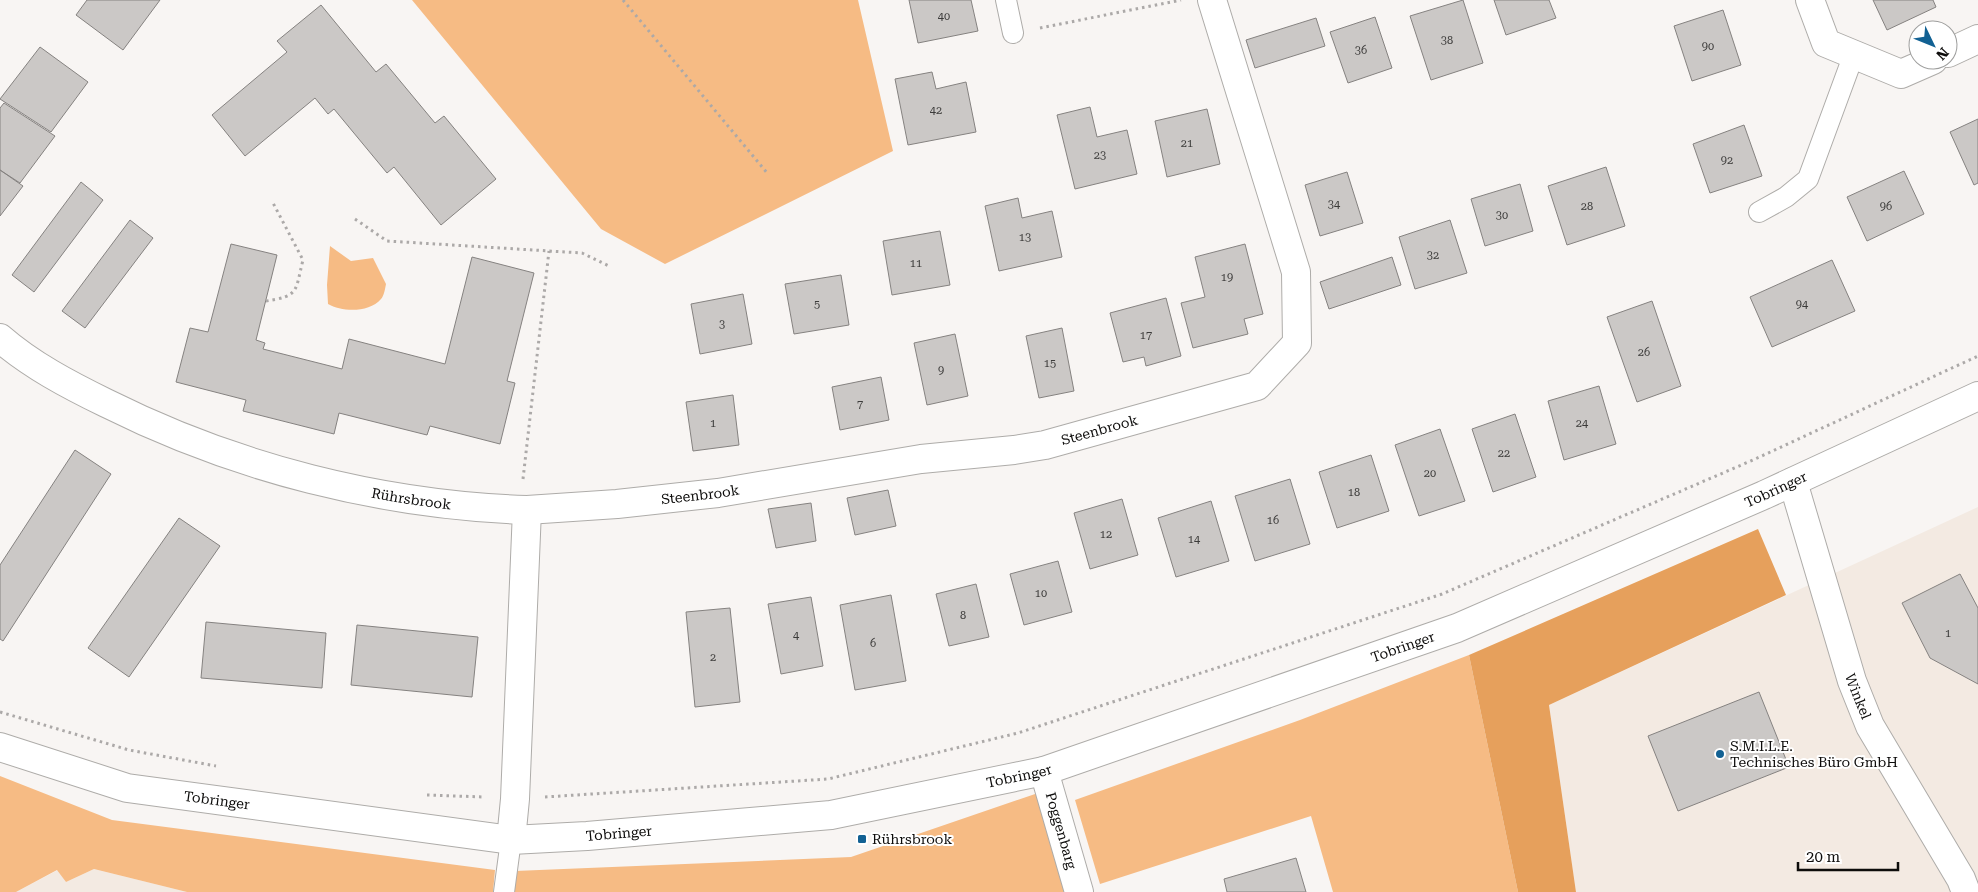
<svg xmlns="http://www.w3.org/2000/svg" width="1978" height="892" font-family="'Roboto Serif',serif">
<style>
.built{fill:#f3eae2}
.green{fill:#f6bb84}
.forest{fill:#e6a05c}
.building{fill:#cbc8c6;stroke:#858280}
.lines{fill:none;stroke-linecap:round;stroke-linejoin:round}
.service-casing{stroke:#aeaca9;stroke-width:22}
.minor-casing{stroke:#aeaca9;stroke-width:30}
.path{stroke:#aca9a8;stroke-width:3;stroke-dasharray:2.5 4;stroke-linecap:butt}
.service{stroke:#fff;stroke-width:20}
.minor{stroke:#fff;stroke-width:28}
.poi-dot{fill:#126193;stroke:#fff;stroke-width:2}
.labels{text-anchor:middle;stroke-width:4;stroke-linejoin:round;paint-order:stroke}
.number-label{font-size:11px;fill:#3c3b3a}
.street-label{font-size:14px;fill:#0d0c0b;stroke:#fff}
.poi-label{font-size:14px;fill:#0d0c0b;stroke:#fff;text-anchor:start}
</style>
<rect width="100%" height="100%" fill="#f8f5f3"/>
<path class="built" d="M1978,507V892H1576L1549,705Z
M94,869L187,892H16L58,870L66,882Z"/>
<path class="green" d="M412,0H858L893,151L665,264L601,229Z
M330,246L351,261L373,258L386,284C385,289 384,296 381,299C369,313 342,312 328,304L327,285Z
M1469,655L1518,892H1333L1311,816L1100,884L1075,800L1300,720Z
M0,776L112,820L495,870L493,892H187L94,869L66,882L57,870L16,892H0Z
M1041,792L1068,892H514L515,871L851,857Z"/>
<path class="forest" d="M1758,529L1786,595L1549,705L1576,892H1518L1469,655Z"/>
<path class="building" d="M87,0H160L123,50L76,15Z
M909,0H971L978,31L918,43Z
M1463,0L1483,63L1431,80L1410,16Z
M1494,0H1549L1556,18L1506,35Z
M1873,0H1933L1936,7L1887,30Z
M321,5L376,72L386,64L435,123L444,116L496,179L441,225L394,167L387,173L334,109L328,114L315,98L245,156L212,115L287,52L277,41Z
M1723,10L1741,65L1692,81L1674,26Z
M1375,17L1392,68L1348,83L1330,32Z
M1316,18L1325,46L1255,68L1246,40Z
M40,47L88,82L51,132L0,99Z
M932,72L936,89L966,82L976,132L908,145L895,79Z
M4,103L55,136L20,183L0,170V108Z
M1090,107L1097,137L1127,130L1137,174L1075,189L1057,115Z
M1207,109L1220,164L1167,177L1155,121Z
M1978,119V183L1974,185L1950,132Z
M1744,125L1762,176L1710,193L1693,144Z
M1606,167L1625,226L1567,245L1548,186Z
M0,170L23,186L0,216Z
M1904,171L1924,214L1867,241L1847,197Z
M1347,172L1363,223L1320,236L1305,185Z
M81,182L103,200L34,292L12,275Z
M1520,184L1533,231L1485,246L1471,199Z
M1018,198L1022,218L1052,211L1062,257L999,271L985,206Z
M130,220L153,238L85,328L62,311Z
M1450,220L1467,273L1415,289L1399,237Z
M940,231L950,285L892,295L883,241Z
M231,244L277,255L256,340L265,343L263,349L342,369L349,339L445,364L472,257L534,273L507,381L515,383L500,444L430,426L427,435L339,413L334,434L243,411L246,400L176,382L190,328L208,332Z
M1245,244L1263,314L1244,319L1248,334L1193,348L1181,303L1205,297L1195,257Z
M1392,257L1401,285L1329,309L1320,282Z
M1832,260L1855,311L1772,347L1750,297Z
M841,275L849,325L794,334L785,284Z
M743,294L752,344L700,354L691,304Z
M1166,298L1181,356L1146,366L1144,357L1123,362L1110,313Z
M1652,301L1681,386L1637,402L1607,317Z
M1062,328L1074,391L1039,398L1026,336Z
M955,334L968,396L927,405L914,343Z
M881,377L889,420L840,430L832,387Z
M1599,386L1616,444L1564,460L1548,401Z
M733,395L739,445L693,451L686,402Z
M1515,414L1536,477L1493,492L1472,429Z
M1440,429L1465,501L1419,516L1395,445Z
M75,450L111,474L3,641L0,639V565Z
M1371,455L1389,511L1337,528L1319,472Z
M1290,479L1310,544L1255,561L1235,496Z
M888,490L896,526L855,535L847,498Z
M1122,499L1138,555L1090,569L1074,513Z
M1211,501L1229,561L1176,577L1158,518Z
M811,503L816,541L776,548L768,509Z
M179,518L220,546L129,677L88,648Z
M1058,561L1072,612L1024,625L1010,574Z
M1960,574L1978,608V684L1930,658L1902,603Z
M976,584L989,637L949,646L936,594Z
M891,595L906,681L855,690L840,605Z
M811,597L823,666L781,674L768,604Z
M730,608L740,702L695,707L686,612Z
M206,622L326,633L322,688L201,678Z
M357,625L478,637L472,697L351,685Z
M1759,692L1789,767L1678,811L1648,736Z
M1296,858L1306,892H1227L1224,879Z"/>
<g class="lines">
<g class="service-casing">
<path id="service" d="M1006,0L1013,33
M1759,212L1786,197L1808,179L1854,54
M504,892L511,840"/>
</g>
<g class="minor-casing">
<g id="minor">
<path d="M1810,0L1826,43L1901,74L1933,60"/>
<path d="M1948,53L1978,39"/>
<path id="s1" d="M0,338C31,365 69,385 106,403C236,468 381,505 527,510L515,799L511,840"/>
<path id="s2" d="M1793,482L1852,681L1870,726L1961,879L1966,892"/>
<path id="s3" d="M527,510L617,504L718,493L921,459L1014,450L1045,445L1257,386L1297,343L1296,272L1212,0"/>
<path id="s4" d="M0,747L127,788L511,840L587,836L831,815L1044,771L1457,628L1764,495L1978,396"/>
<path id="s5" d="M1044,771L1079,892"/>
</g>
</g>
<path class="path" d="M623,0L768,174
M1040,28L1181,0
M355,219L387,241L582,253L609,266
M266,301C300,296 295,291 303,260L272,201
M523,479L549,251
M0,712L129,750L216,766
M427,795L484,797
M545,797L828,779L1018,733L1442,594L1753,460L1978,356"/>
<use href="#service" class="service"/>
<use href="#minor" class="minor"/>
</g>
<g class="poi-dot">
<circle cx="1720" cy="754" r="5"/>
<rect x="857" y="834" width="10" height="10" rx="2.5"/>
</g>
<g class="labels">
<g class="number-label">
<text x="944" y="20">40</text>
<text x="1447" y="44">38</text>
<text x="1708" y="50">90</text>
<text x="1361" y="54">36</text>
<text x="936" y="114">42</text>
<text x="1187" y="147">21</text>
<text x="1100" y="159">23</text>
<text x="1727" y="164">92</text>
<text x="1334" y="208">34</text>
<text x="1587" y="210">28</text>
<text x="1886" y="210">96</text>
<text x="1502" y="219">30</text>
<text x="1025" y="241">13</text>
<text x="1433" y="259">32</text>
<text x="916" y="267">11</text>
<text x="1227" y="281">19</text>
<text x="817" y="308">5</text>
<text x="1802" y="308">94</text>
<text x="722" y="328">3</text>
<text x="1146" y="339">17</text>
<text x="1644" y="356">26</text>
<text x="1050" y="367">15</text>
<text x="941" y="374">9</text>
<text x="860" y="408">7</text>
<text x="713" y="427">1</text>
<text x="1582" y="427">24</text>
<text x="1504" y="457">22</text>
<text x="1430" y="477">20</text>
<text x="1354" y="496">18</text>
<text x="1273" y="524">16</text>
<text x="1106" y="538">12</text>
<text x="1194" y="543">14</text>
<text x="1041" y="597">10</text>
<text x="963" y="619">8</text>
<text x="1948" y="637">1</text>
<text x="796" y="639">4</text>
<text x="873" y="647">6</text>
<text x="713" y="661">2</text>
</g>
<g class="street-label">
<text dy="5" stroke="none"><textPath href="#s3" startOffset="579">Steenbrook</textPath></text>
<text dy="5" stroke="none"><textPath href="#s4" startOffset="1844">Tobringer</textPath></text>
<text dy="5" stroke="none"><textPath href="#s3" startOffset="174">Steenbrook</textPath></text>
<text dy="5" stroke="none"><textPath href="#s1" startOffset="446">Rührsbrook</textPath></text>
<text dy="5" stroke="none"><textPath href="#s4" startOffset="1439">Tobringer</textPath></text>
<text dy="5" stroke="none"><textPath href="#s2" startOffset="224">Winkel</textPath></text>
<text dy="5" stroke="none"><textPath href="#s4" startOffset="1034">Tobringer</textPath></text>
<text dy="5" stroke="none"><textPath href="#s4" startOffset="224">Tobringer</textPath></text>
<text dy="5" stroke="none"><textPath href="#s5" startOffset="62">Poggenbarg</textPath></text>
<text dy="5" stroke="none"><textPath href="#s4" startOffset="629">Tobringer</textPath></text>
</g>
<g class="poi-label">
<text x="1730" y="751">S.M.I.L.E.<tspan x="1730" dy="16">Technisches Büro GmbH</tspan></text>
<text x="872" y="844">Rührsbrook</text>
</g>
</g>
<g transform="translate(1933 45) rotate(133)"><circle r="24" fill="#ffffff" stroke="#9e9e9d"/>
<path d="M0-4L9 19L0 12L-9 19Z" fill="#126193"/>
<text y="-8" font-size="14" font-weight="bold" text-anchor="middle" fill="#0d0c0b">N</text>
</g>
<path d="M1798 862v8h100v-8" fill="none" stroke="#0d0c0b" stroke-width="2.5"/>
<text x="1806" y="862" font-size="15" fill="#0d0c0b" stroke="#ffffff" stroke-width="4" paint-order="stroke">20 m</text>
</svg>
